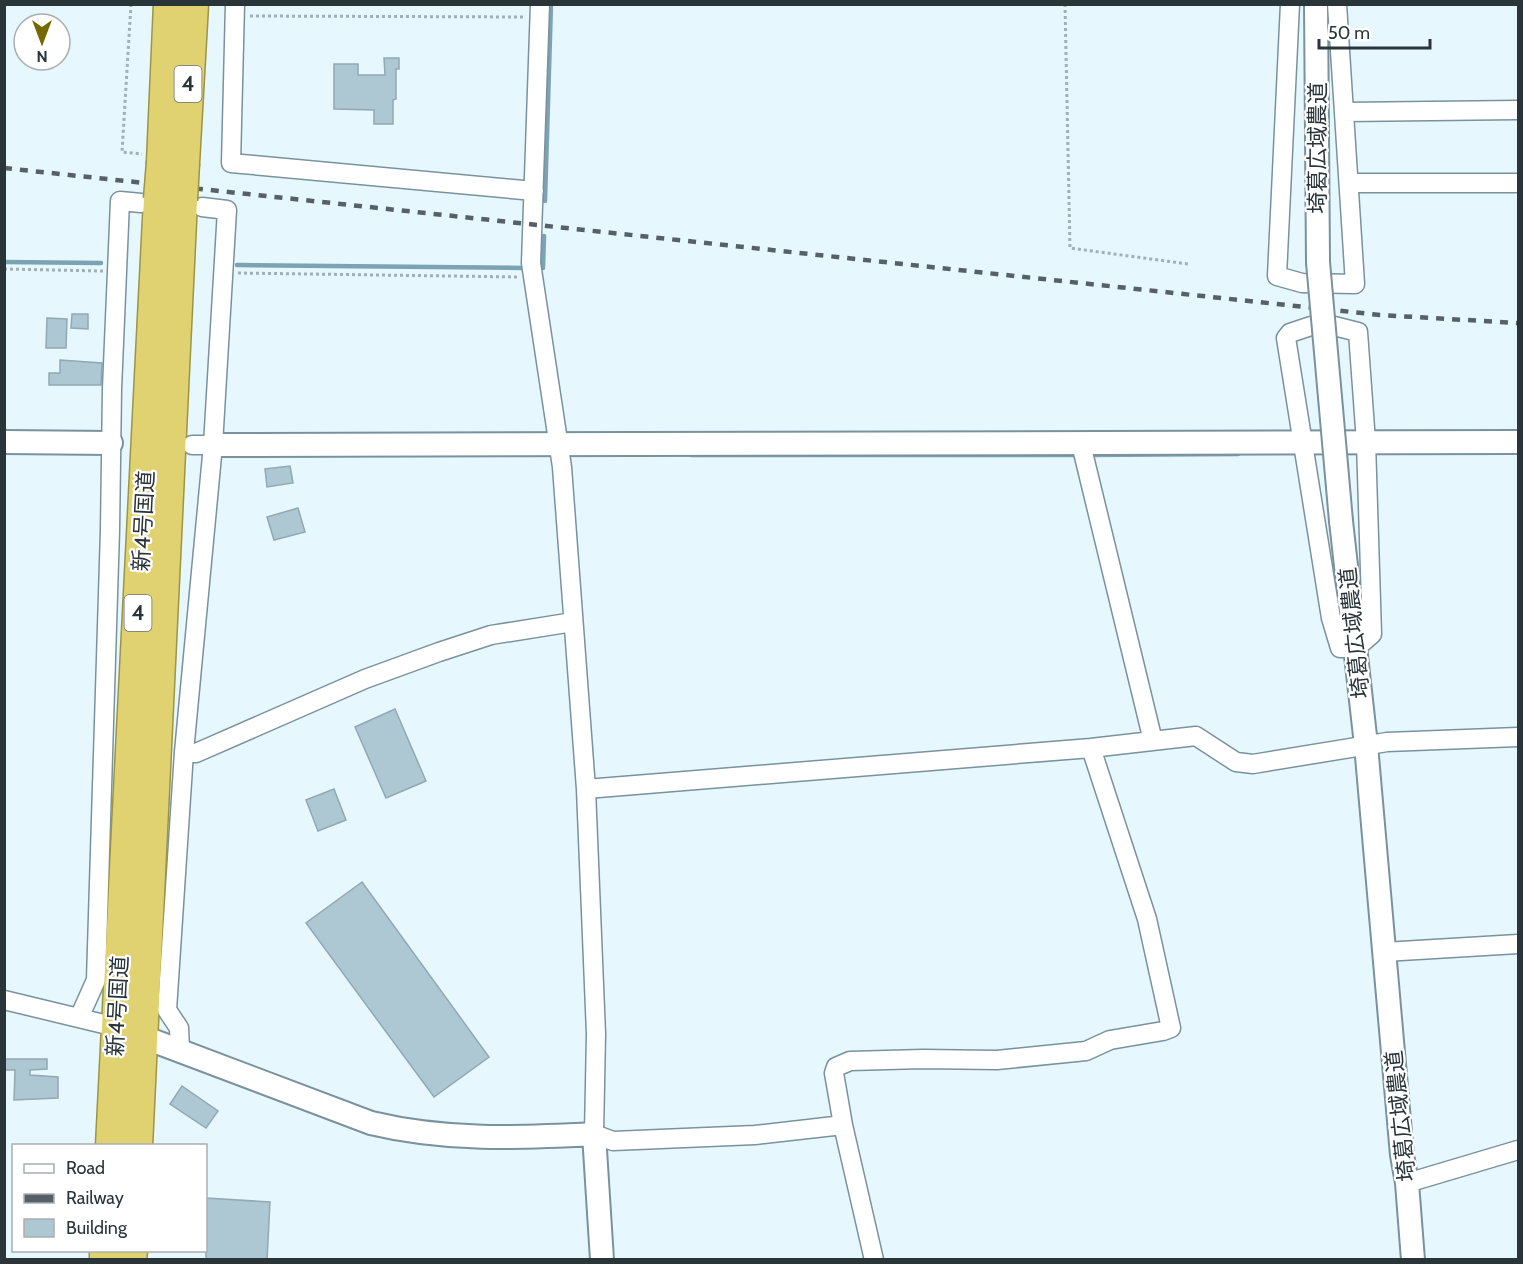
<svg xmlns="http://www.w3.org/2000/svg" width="1523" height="1264" font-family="Cabin,'Noto Sans JP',sans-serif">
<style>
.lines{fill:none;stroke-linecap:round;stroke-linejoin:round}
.stream{stroke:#7ba3b4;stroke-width:4.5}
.building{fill:#adc7d3;stroke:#90a9b5;stroke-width:1.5}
.minor-casing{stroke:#79929d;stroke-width:21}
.tertiary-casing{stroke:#79929d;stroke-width:26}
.trunk-casing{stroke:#9c9446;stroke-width:33}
.path{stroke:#a1b0b6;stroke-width:3;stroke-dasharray:3 3;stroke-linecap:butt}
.minor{stroke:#fff;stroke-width:18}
.tertiary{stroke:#fff;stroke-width:22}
.trunk{stroke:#e0d270;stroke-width:30}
.rail{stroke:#556166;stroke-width:4.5;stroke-dasharray:8 8;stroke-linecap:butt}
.tertiary-bridge-casing{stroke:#79929d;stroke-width:26;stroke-linecap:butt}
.trunk-bridge-casing{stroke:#9c9446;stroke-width:33;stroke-linecap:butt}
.tertiary-bridge{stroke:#fff;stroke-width:22}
.trunk-bridge{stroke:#e0d270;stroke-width:30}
.labels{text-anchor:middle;stroke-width:4.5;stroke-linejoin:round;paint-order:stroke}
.shield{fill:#fff;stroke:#6a7275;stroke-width:1.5}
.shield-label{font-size:21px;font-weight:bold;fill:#2a353a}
.street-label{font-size:22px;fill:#2a353a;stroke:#fff}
</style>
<rect width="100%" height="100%" fill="#e7f7fe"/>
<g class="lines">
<path class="stream" d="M545,201L551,4
M4,262L101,263
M237,265L522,268
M543,268L544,236
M691,455H1079
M1087,455L1238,454"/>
</g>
<path class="building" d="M384,58H399V69H396V99L393,100V124H374V110L334,109V64H358V75H385Z
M72,314H88V329L71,328Z
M47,318L67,319L66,348H46Z
M60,360L102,363L101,385H49V373H60Z
M290,466L293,483L267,487L265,469Z
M298,508L305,532L274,540L267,517Z
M395,709L426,781L386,798L355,727Z
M334,789L346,820L318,831L306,800Z
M362,882L489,1057L434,1097L306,923Z
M4,1059H47V1069L30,1070V1075L58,1077V1098L14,1100L15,1070H4Z
M182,1086L218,1111L206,1128L170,1104Z
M206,1198L270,1202L267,1260H206Z"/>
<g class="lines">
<g class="minor-casing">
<path id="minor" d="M235,4L231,163L534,191
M540,4L531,263L562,467L586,789L596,1034L594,1134L613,1141L755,1135L843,1125
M1290,4L1277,276L1302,283L1355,284L1337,4
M1344,112L1518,110
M1349,183H1518
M1311,326H1334L1358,332L1366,442L1372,634L1356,648H1340L1331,618L1286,338L1290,333Z
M1081,444L1153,741
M192,445H213
M184,752L196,753L365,679L439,652L491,635L573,622
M586,789L1091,748L1196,736L1236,762L1253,764L1387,742L1518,737
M1384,952L1518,944
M4,1000L116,1027
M79,1018L96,980L110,530L112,389L120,201L141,203
M180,1049L179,1028L167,1010L184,752L213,445L227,210L202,207
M1407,1183L1518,1150
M874,1260L843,1125L834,1073L836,1067L850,1061L923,1059L997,1060L1086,1051L1110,1040L1163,1031L1171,1028L1147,919L1091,748"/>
</g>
<g class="tertiary-casing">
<path id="tertiary" d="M1316,4L1318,262
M4,442L111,443
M213,445L1518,442
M1341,521L1366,745L1402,1155L1407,1183L1413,1260
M130,1032L371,1123C446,1141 517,1138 594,1134L602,1260"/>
</g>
<g class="trunk-casing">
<path id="trunk" d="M162,162L169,4
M184,163L193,4
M111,1146L159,199
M137,1146L182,200
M105,1260V1250
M131,1260L132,1250"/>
</g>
<path class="path" d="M131,4L122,152L142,154
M1065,4L1070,248L1188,264
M250,16L526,17
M4,269L103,271
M238,273L519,277"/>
<use href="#minor" class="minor"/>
<use href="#tertiary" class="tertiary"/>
<use href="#trunk" class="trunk"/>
<path class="rail" d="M4,168L1380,315L1518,323"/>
<g class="tertiary-bridge-casing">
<path id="tertiary-bridge" d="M1318,262L1341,521"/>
</g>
<g class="trunk-bridge-casing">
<path id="trunk-bridge" d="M159,199L162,162
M182,200L184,163"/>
</g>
<use href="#tertiary-bridge" class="tertiary-bridge"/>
<use href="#trunk-bridge" class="trunk-bridge"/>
</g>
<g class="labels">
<g class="shield">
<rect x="174.5" y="66" width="27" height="36" rx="4.5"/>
<rect x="124.5" y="595" width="27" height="36" rx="4.5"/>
</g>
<g class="shield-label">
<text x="188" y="91">4</text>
<text x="138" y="620">4</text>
</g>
<g class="street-label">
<text transform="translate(1317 148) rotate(-90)" y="8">埼葛広域農道</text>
<text transform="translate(143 521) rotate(-87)" y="8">新4号国道</text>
<text transform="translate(1354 633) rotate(-96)" y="8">埼葛広域農道</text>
<text transform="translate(117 1006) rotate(-87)" y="8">新4号国道</text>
<text transform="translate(1400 1116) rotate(-96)" y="8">埼葛広域農道</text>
</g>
</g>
<rect width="1523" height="1264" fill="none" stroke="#2a353a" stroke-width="12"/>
<rect x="12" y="1144" width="195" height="108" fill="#ffffff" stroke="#aaaeb0" stroke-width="1.5"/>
<rect x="24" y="1164" width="30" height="9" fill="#ffffff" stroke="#aaaeb0" stroke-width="1.5"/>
<text x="66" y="1174" font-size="18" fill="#2a353a">Road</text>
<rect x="24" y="1194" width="30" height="9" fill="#556166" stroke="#aaaeb0" stroke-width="1.5"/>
<text x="66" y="1204" font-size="18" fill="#2a353a">Railway</text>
<rect x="24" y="1219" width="30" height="18" fill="#adc7d3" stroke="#aaaeb0" stroke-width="1.5"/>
<text x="66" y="1234" font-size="18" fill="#2a353a">Building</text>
<g transform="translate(42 42) rotate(180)"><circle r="28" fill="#ffffff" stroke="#aaaeb0" stroke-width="1.5"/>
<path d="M0-4.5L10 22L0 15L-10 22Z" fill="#756800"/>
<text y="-9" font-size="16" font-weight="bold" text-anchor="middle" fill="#2a353a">N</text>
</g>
<path d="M1319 39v9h111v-9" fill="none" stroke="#2a353a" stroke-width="3"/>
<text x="1328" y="39" font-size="18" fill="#2a353a" stroke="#ffffff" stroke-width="4.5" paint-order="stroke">50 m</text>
</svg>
